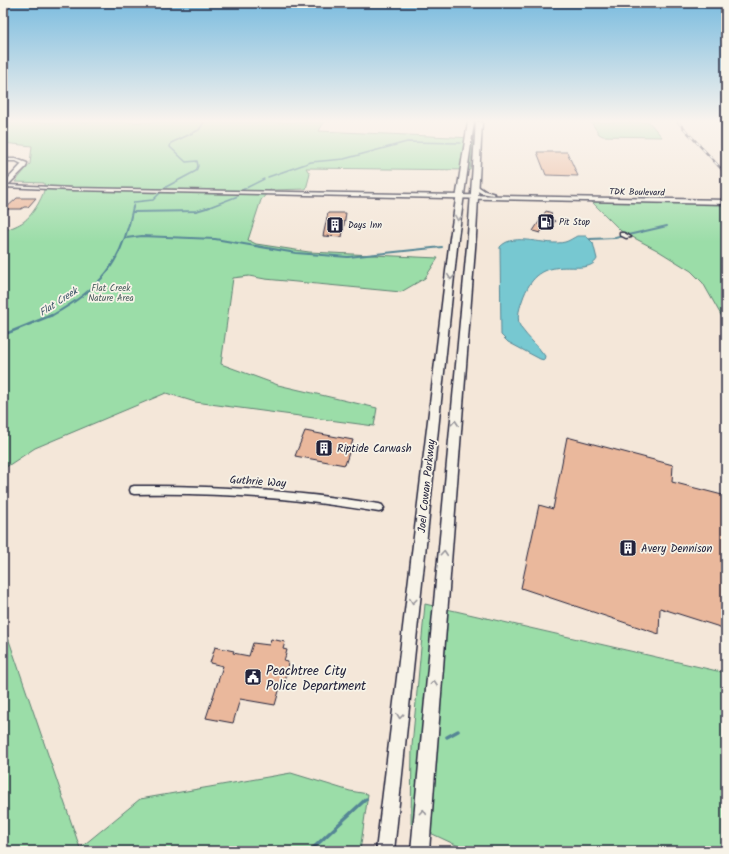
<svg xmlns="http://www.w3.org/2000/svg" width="729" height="854" font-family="Kalam,sans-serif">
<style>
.green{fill:#9bdda8;stroke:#5e8072}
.water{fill:#77c8d1;stroke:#558695}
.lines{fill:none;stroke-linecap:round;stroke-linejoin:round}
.stream-far3{stroke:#558695;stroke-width:1.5}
.stream-far2{stroke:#558695;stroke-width:2}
.stream-far1{stroke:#558695;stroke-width:2.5}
.stream{stroke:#558695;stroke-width:3.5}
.building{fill:#eab89c;stroke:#22223b}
.minor-casing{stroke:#22223b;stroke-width:3}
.major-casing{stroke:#22223b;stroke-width:3}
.minor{fill:#f7f3e8;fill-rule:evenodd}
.major{fill:#f7f3e8;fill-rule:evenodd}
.rail-casing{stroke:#22223b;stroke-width:2.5}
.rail{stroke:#f7f3e8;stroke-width:1.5;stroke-dasharray:4.5;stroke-linecap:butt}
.oneway{stroke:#97959a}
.labels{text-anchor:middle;stroke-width:3.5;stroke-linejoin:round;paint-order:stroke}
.far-street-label{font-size:9px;fill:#22223b;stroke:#f7f3e8}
.far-poi-label{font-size:9px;fill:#22223b;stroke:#f7f3e8;text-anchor:start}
.far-park-label{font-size:9px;fill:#465a5c;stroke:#f7f3e8}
.far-water-label{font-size:10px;font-style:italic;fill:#3c5468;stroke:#f7f3e8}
.poi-label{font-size:11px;fill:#22223b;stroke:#f7f3e8;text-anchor:start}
.street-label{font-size:11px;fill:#22223b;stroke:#f7f3e8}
.near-poi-label{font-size:13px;fill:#22223b;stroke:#f7f3e8;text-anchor:start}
</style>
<rect width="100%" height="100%" fill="#f4e7d9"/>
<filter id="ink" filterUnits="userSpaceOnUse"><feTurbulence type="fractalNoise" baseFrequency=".025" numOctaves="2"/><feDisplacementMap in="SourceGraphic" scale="8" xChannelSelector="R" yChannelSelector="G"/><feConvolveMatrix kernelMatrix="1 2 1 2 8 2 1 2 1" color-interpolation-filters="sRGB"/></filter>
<g filter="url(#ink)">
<path class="green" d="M3,122H324L319,131L474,138L470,170L306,168L310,174L306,189L270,190L261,200L248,240L256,244L309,252L438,258L425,278L401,292L265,279L249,276L233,278L221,364L278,385L377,408L374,426L195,402L166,393L35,448L3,469V231C22,224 27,222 38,204C42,196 45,192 44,183L15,182L30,164L32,146L3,143Z
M591,122H649L662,137L603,136L599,134Z
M590,200L726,203V324L703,283L691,271L657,250L621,231Z
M425,604L726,673V851H469L411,824L412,746Z
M3,623L80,848L140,799L291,773L350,791L368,794L360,851H3Z"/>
<path class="water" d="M577,236H586L593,243L597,259C585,281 540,245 522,301C519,310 516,319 521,328C528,338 538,346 545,356L544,360L540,359L508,342L501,335L500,247C514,231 546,247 565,242C569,241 573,238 577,236Z"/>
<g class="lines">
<path class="stream-far3" d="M268,177L311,162L344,159L407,142L461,143
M164,188L196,171L198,166L197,161L186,162L170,147L171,143L199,130L204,122
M242,190L264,179
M133,208L134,202L153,200L160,193
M207,208L238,196"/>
<path class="stream-far2" d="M133,212L196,211L210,207
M126,238L142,236L215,239L296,253L348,257L442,247
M590,239L615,238L667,226
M51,316C101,288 122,264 133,207"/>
<path class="stream-far1" d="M3,335L52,315"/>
<path class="stream" d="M447,737L458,731
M310,851L366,799"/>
</g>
<path class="building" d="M537,152H567L578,176L546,175Z
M17,198H36L28,207H24L21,209H5Z
M546,211L552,213L549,218L555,221L551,227H544L540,233L533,231Z
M328,213H346L342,237L323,236Z
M305,431L353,440L345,465L295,456Z
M567,437L673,465L672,482L726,496V629L660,608L659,634L521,588L539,505L553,509Z
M271,639L285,642L283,649L287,650L284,661L288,662L285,684H281L275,705L240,699L233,723L206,718L223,666L210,663L215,647L234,651L233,653L249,656L253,643L269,645Z"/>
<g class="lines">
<g class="minor-casing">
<path id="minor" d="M3,159H16L27,163L26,167L8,185L73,188L726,200V204L73,190L3,187V184L22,164L16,161H3Z
M472,185H476L485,191L495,194L493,195L481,193L472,187Z
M620,233H624L631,237L626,238L620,235Z
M134,486C217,485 298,491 379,504L382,505L384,508L382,511L379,512C298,498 217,492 134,494L131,493L130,490L131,487Z"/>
</g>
<g class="major-casing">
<path id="major" d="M468,122H474L458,238L394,851H376L450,238Z
M476,122H482L476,235L429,851H411L468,235Z"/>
</g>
<use href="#minor" class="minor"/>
<use href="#major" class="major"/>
<g class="rail-casing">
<path id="rail" d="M678,122L726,174"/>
</g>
<use href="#rail" class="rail"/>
</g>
<defs><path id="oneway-chevron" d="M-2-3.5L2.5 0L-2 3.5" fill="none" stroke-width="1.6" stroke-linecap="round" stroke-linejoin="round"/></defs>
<g class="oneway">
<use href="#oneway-chevron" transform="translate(458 218) rotate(100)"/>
<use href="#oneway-chevron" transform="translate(451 277) rotate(96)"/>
<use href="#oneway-chevron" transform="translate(455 423) rotate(-85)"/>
<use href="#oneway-chevron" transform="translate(444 553) rotate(-85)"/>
<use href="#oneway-chevron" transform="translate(413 601) rotate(97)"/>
<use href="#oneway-chevron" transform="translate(434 683) rotate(-85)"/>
<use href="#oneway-chevron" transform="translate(400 716) rotate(96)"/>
<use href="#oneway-chevron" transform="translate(423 812) rotate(-85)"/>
</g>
</g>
<linearGradient id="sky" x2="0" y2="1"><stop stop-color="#7bbcdf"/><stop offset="0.5" stop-color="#faf4ee"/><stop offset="1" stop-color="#faf4ee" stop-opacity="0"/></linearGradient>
<rect width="729" height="242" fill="url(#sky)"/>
<defs>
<g id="fuel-square" transform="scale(0.9)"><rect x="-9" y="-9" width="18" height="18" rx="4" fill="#22223b" stroke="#f7f3e8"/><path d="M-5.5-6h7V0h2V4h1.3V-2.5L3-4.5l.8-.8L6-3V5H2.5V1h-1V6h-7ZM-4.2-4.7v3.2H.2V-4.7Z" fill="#fff"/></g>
<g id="building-square" transform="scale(0.9)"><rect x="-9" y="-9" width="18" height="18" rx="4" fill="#22223b" stroke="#f7f3e8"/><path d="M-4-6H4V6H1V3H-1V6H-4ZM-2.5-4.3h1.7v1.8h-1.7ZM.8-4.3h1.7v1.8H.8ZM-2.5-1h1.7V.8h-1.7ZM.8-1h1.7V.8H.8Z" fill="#fff"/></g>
<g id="civic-square" transform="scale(0.9)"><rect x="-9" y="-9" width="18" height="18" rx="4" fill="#22223b" stroke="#f7f3e8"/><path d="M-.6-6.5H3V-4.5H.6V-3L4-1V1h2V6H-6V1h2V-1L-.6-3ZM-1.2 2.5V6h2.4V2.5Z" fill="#fff"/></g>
</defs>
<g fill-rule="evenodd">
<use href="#fuel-square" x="546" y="222"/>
<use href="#building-square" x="335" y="225"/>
<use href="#building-square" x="324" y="448"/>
<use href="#building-square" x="628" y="548"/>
<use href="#civic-square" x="253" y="677"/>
</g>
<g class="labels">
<g class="far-street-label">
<text transform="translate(637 192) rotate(1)" y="3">TDK Boulevard</text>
</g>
<g class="far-poi-label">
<text x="559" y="225">Pit Stop</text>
<text x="348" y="228">Days Inn</text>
</g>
<g class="far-park-label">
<text x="111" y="291">Flat Creek<tspan x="111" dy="10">Nature Area</tspan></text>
</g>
<g class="far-water-label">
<text transform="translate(58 301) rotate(-33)" y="4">Flat Creek</text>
</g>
<g class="poi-label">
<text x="337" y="452">Riptide Carwash</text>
<text x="641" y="552">Avery Dennison</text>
</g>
<g class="street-label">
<text transform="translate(258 481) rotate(4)" y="4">Guthrie Way</text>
<text transform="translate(426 486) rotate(-84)" y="4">Joel Cowan Parkway</text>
</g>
<g class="near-poi-label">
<text x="266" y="675">Peachtree City<tspan x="266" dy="15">Police Department</tspan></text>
</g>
</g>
<rect width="729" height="854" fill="none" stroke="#f7f3e8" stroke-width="16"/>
<rect x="8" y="8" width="713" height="838" fill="none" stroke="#22223b" stroke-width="1.5" filter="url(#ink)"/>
</svg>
